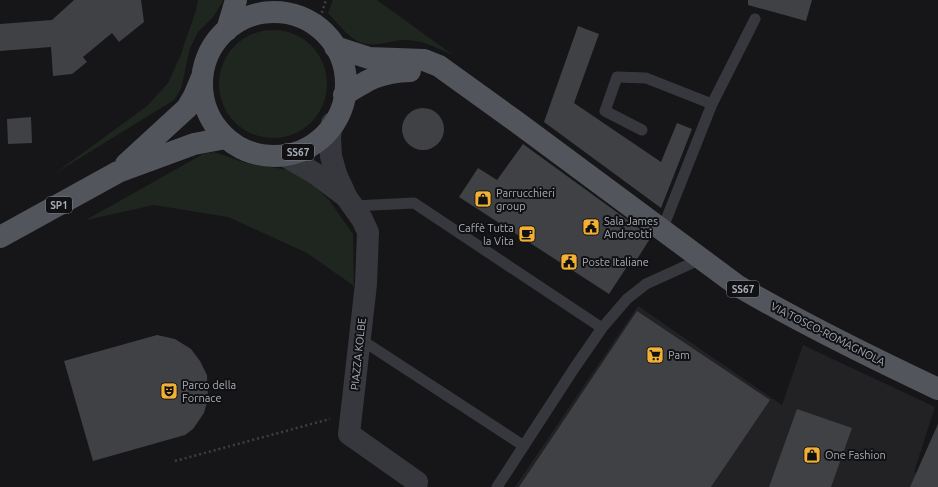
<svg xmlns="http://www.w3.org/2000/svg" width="938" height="487" font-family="Ubuntu,sans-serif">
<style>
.built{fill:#222225}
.green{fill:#1e261f}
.building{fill:#404145}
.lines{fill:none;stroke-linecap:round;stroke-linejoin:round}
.path{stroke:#3d3f44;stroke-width:2.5;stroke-dasharray:2 3;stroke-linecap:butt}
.lane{stroke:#37383d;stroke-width:11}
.street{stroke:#37383d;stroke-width:22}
.primary{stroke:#53555c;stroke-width:22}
.labels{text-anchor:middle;stroke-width:4;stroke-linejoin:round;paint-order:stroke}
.shield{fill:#111113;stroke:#7b7e86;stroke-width:1}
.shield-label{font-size:10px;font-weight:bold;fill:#a8adb8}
.poi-label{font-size:11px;fill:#a8adb8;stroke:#111113;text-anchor:start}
.street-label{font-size:11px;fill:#a8adb8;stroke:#111113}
</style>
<rect width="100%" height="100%" fill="#161618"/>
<path class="built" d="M638,306L782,405L803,345L935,407L914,472L938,483V487H515Z"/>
<path class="green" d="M198,0H223L222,3L213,17L198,32L190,48L181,89L174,100L54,174L147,106L168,83L180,57L196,10Z
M333,0H377L453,55C437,48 421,39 403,40C387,41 373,49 357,41C346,35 337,22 328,13Z
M219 84a54 54 0 1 1 108 0a54 54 0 1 1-108 0Z
M214,152L246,163L300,172L329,200L353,234L354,286L307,253L228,217L154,205L86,220L203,154Z"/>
<path class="building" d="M74,0H141L144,22L119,42L112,33L83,57L87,62L72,74L53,76L51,47L0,51V24L52,20Z
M748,0H812L806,21L748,5Z
M578,26L599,34L574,103L661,162L677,123L692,129L661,208L544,122Z
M402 129a21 21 0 1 1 42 0a21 21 0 1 1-42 0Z
M31,117L32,143L8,144L7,119Z
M523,144L651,237L634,264L630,262L609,294L459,197L478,168L497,180Z
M637,311L770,400L711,487H519Z
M157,335L175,339L191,349L200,361L207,375L208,398L204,413L193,429L185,435L93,461L64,361Z
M797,409L852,428L831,487H769Z
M938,424V487H910Z"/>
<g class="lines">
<path class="path" d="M317,27L326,0
M175,461L330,419"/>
<path class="lane" d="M712,104L755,19
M642,130L605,111L617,77L646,78L712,104L662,230
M354,206L414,203L602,328
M360,339L524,446
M497,487L575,367L602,328L627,299L646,284L701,259"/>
<path class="street" d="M332,123L330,137L331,156L336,174L347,198L362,219L368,232L366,284L349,434L417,482L416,487
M285,156L316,174L345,196"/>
<path class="primary" d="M202 84a72 72 0 1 1 144 0a72 72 0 1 1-144 0Z
M227,30L236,0
M335,47L369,58L424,60L439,66L514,120L738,286C803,324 870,357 938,389
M344,95C369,79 380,72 410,71
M126,164L187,108L194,96L202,77
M0,237L118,172L194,144L226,138"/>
</g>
<defs>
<g id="shop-square" transform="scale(0.9)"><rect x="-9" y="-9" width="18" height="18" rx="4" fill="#f2b134" stroke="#111113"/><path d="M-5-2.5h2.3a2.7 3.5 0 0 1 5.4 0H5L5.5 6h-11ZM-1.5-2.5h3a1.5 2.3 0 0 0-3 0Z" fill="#111"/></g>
<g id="civic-square" transform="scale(0.9)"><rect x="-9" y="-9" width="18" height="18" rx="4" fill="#f2b134" stroke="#111113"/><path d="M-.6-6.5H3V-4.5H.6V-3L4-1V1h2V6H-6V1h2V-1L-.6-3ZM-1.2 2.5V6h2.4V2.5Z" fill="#111"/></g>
<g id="cafe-square" transform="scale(0.9)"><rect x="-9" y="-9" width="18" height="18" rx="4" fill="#f2b134" stroke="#111113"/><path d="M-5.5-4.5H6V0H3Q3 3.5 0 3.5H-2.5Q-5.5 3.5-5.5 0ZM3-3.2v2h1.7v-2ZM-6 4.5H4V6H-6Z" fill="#111"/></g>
<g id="supermarket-square" transform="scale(0.9)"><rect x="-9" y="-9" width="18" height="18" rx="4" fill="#f2b134" stroke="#111113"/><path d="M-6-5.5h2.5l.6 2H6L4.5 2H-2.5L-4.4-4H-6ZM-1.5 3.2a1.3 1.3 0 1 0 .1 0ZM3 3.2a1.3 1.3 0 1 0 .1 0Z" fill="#111"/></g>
<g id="theatre-square" transform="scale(0.9)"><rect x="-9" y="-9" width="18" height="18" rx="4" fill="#f2b134" stroke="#111113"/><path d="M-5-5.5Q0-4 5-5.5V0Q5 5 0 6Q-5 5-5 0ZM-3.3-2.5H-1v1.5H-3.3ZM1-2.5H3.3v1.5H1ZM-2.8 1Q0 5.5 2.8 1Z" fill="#111"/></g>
</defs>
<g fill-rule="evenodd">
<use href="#shop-square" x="483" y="199"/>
<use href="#civic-square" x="591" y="227"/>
<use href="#cafe-square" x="527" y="234"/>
<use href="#civic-square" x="569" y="262"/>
<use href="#supermarket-square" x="655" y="355"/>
<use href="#theatre-square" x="169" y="391"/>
<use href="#shop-square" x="812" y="455"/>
</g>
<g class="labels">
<g class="shield">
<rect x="282" y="144" width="32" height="16" rx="3"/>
<rect x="46" y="197" width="26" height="16" rx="3"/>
<rect x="727" y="281" width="32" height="16" rx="3"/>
</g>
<g class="shield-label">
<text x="298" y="156">SS67</text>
<text x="59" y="209">SP1</text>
<text x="743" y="293">SS67</text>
</g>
<g class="poi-label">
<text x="496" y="197">Parrucchieri<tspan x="496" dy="13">group</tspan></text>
<text x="604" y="225">Sala James<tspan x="604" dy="13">Andreotti</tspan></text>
<text x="514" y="232" text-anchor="end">Caffè Tutta<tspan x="514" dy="13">la Vita</tspan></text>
<text x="582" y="266">Poste Italiane</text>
<text x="668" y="359">Pam</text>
<text x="182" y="389">Parco della<tspan x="182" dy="13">Fornace</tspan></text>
<text x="825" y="459">One Fashion</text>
</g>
<g class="street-label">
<text transform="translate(828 334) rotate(27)" y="4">VIA TOSCO-ROMAGNOLA</text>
<text transform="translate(358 354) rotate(-84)" y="4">PIAZZA KOLBE</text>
</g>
</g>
</svg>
